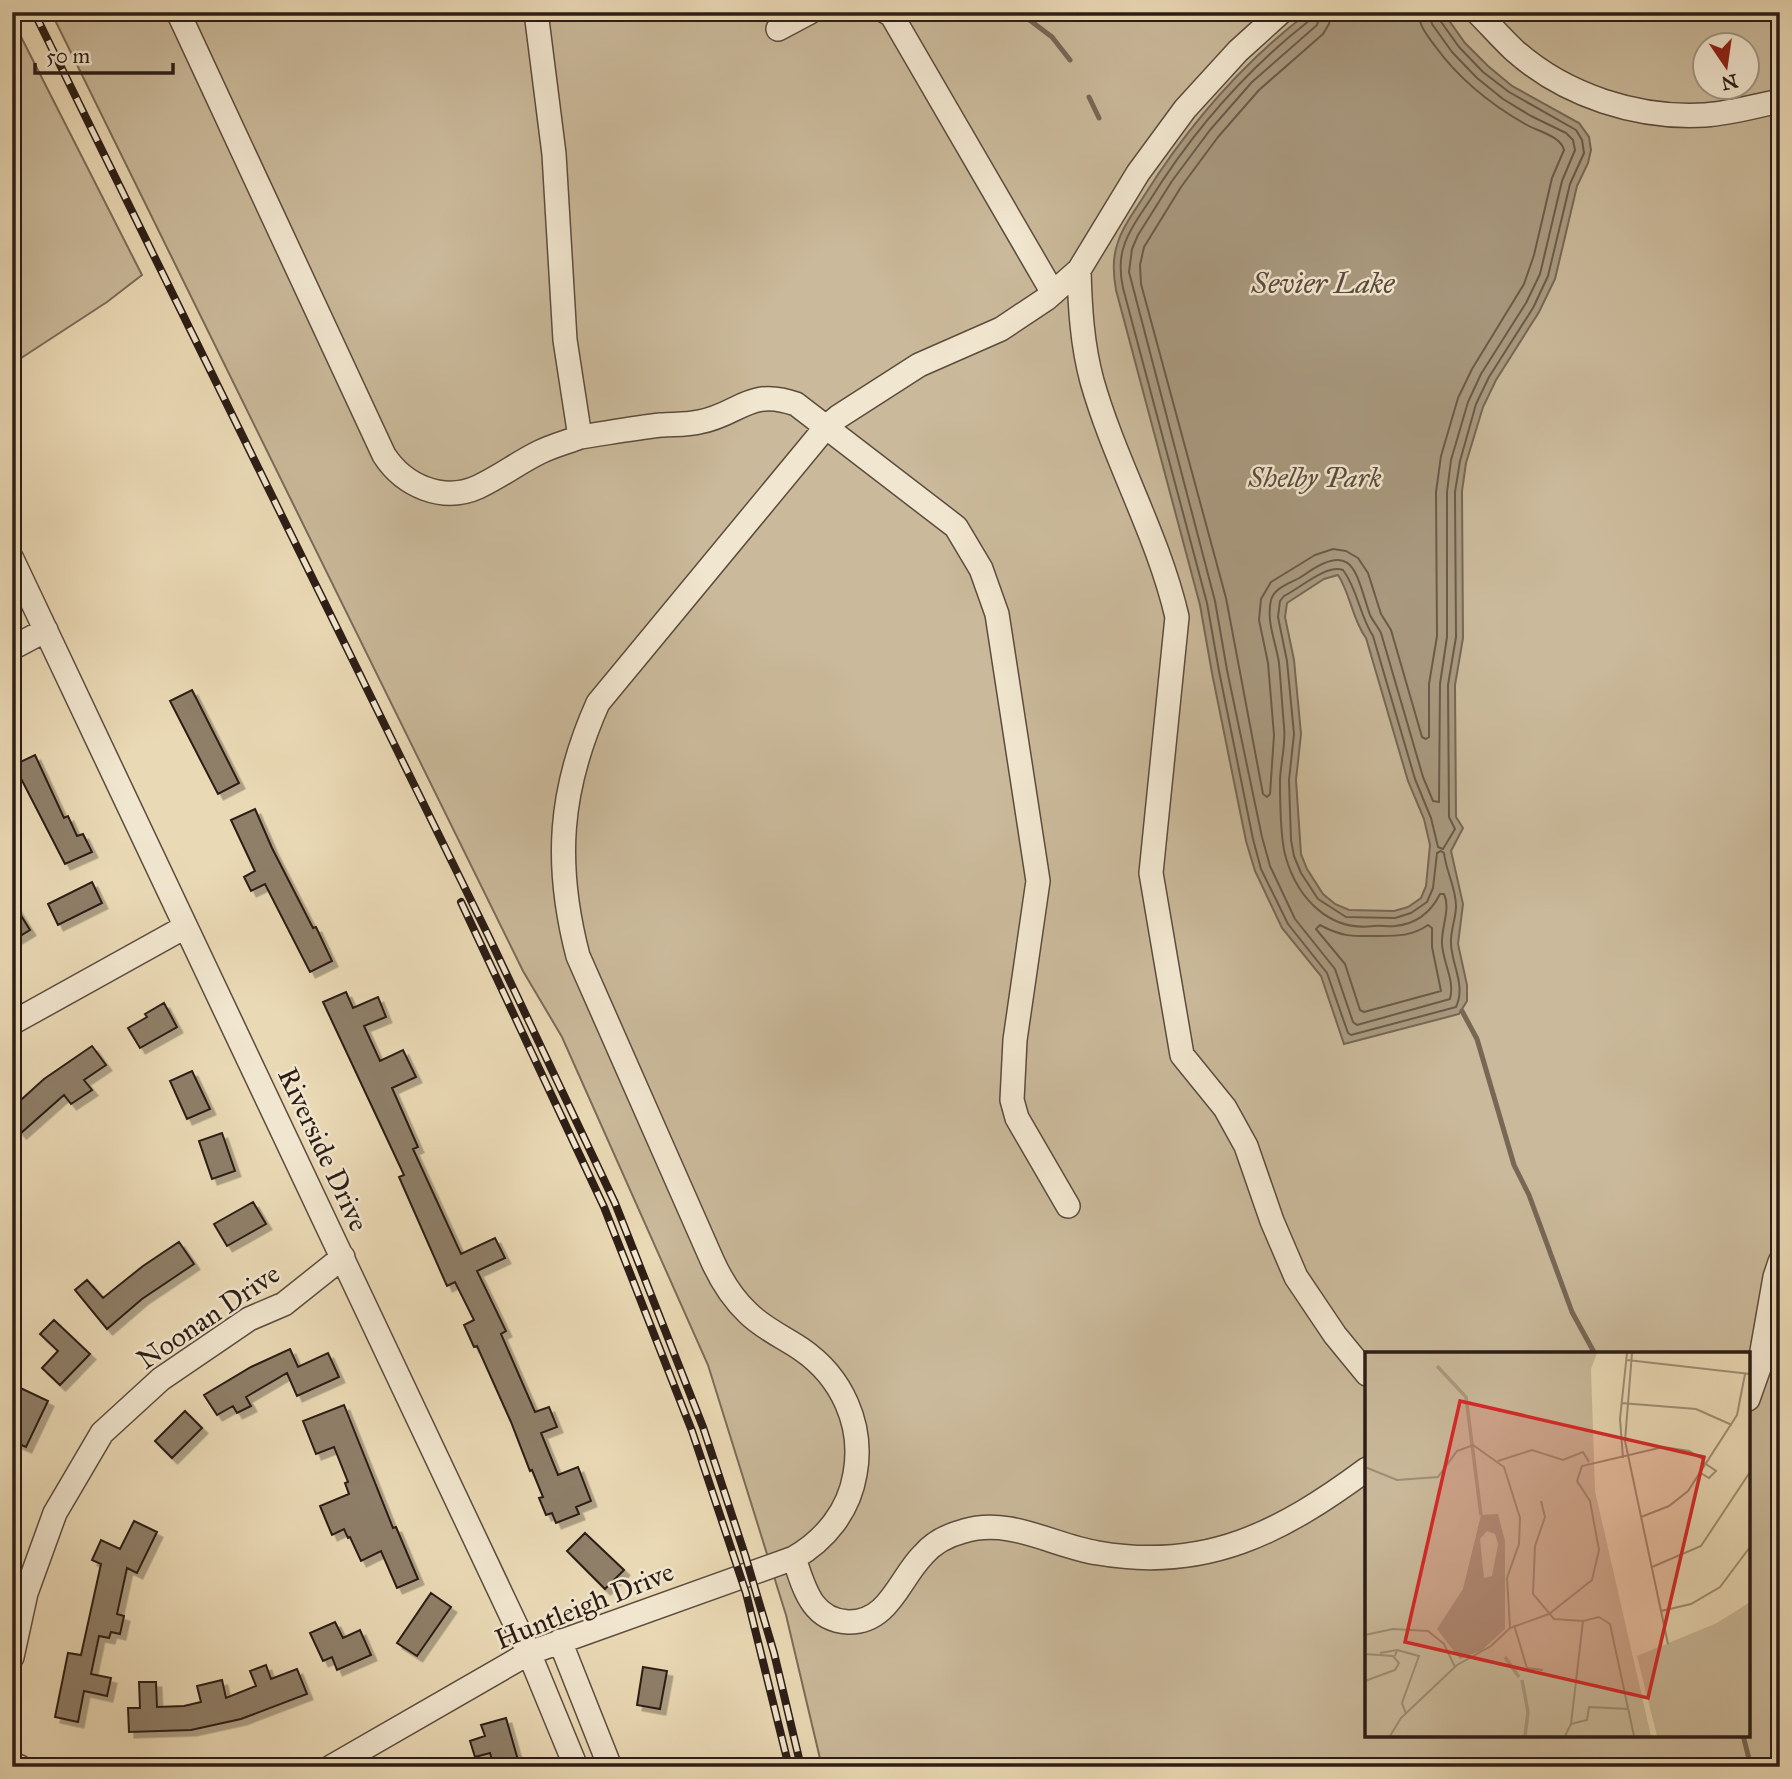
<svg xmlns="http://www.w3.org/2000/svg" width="1792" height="1779" font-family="'IM FELL Great Primer',serif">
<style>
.green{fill:#cab99a;stroke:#7b6b58;stroke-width:2;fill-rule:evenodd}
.water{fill:#a9997f;stroke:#776755;stroke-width:2;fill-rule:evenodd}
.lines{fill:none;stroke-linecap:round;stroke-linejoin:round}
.shore{stroke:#6a5b4a;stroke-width:2}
.stream{stroke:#776755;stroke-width:5}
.building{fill:#8f7f69;stroke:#2c1d16;stroke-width:2;filter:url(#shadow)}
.minor-casing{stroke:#5c4c3e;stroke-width:26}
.minor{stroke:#f1e6cf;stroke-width:23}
.rail-casing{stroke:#2c1d16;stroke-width:8}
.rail{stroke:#f1e6cf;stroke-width:5;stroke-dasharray:16;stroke-linecap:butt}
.labels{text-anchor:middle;stroke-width:5;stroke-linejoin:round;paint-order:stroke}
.park-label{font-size:28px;font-style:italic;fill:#5b4c3e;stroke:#f1e6cf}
.street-label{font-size:28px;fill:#2c1d16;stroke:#f1e6cf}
.water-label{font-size:30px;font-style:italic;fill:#58483b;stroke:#f1e6cf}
.inset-river{fill:none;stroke:#a9997f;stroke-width:3.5}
.inset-road{fill:none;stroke:#9e8e75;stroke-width:2}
.view{fill:#d62828;fill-opacity:0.15;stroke:#d62828;stroke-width:3.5}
.inset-edge{fill:none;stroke:#2c1d16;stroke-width:3.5}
</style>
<defs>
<filter id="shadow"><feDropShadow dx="5.5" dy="5.5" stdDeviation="0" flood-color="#0004"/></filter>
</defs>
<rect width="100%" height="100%" fill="#ead9b5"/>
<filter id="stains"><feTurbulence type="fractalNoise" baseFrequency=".00286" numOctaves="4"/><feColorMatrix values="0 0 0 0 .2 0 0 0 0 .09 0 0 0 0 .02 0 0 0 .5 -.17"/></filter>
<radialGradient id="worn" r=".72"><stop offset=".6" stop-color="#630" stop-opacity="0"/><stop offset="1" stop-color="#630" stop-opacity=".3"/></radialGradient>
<path class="green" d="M51,12H1780V1767H822L786,1615L708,1365L562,1037L523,971ZM1704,46H1746V88H1704ZM1367,1354H1748V1735H1367Z
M12,19L142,275L107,302L12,364Z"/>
<path class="water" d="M1309,12H1443L1465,43L1488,66L1512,86L1579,123L1589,137L1591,150L1588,163L1577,186L1555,279L1539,312L1496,380L1483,407L1466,463L1462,491L1463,638L1455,685L1456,817L1463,828L1451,851L1463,904L1458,944L1467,985V1001L1459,1014L1344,1044L1321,976L1282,928L1255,871L1246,841L1212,673L1200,605L1116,290C1113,274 1112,258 1118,242C1123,225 1135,211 1144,196C1188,126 1243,62 1309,12ZM1338,575C1351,595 1352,619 1366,638L1408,781L1424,819L1430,845L1426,886L1421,898L1408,907L1394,911L1349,910L1335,904L1323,894L1307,869L1301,854L1296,780L1301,734L1294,660L1285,617L1287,603L1324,579Z"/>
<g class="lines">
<path class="shore" d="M1312,12L1310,20C1246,70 1193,131 1150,200C1141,214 1129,229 1124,246C1119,260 1120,274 1123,288L1207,603L1219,671L1253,839L1261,869L1288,924L1327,973L1348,1033L1351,1035L1456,1007C1466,985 1452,966 1451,944C1450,931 1456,919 1456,906C1456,888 1446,871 1444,853L1441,851L1437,853L1433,888L1427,902L1411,913L1395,918L1346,917L1318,899L1301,873L1294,856L1291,840L1289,780L1294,734L1287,661L1278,617L1280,601L1284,596C1299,589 1326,564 1343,570C1358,590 1359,614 1373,636L1415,779L1431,818L1438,847L1443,849L1455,829L1449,817L1448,685L1456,637L1455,492L1460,461L1476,404L1489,377L1533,308L1548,276L1570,184L1584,153L1582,140L1576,130L1509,92L1483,72L1459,47L1439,19L1438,12
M1321,12L1317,25L1252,82L1210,130L1172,181L1138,235L1132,249L1129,272L1215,601L1227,670L1262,837L1270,866L1295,919L1335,969L1353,1022L1357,1025L1450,999C1455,980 1443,963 1442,944C1441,927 1451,909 1444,894H1440C1431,912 1417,924 1395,926C1388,927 1381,925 1374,926C1330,932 1298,899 1286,858C1280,839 1280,800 1280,779C1281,761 1286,744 1284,726C1282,705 1281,684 1279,663C1276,642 1266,622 1271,600C1275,586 1293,583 1304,575C1355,538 1356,575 1370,615C1373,621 1378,627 1381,633L1423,777L1433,801L1439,802L1440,684L1447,637V492L1451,460L1468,402L1481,374L1526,303L1540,274L1562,181L1575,150L1573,140L1566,133L1531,116L1503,99L1477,78L1452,52L1432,24L1429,12
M1331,12L1329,24L1323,34L1259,90L1218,137L1181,187L1144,247L1140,265L1141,284L1226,598L1263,794L1267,797L1270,794L1274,735L1268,663L1259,620L1261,599L1271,582L1315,555L1333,549L1346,551L1358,558L1368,573L1381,614L1391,630L1422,737L1426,739L1429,737V684L1437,636L1436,492L1441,456L1458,398L1472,369L1524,284L1534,255L1552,178L1564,150C1561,136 1537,131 1525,124C1490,104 1459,79 1435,46C1427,35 1419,26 1418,12
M1428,925L1432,928V947L1441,991L1364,1012L1360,1010L1345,964L1316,929L1320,925C1344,938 1354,936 1380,936C1398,936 1412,936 1428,925Z"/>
<path class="stream" d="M1019,12L1052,37L1070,60
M1089,97L1099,118
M1462,1011L1477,1039L1514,1165L1529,1195L1572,1312L1595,1354
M1743,1735L1751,1767"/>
</g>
<path class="building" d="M192,690L239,783L218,794L170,701Z
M35,755L64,818L68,816L77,836L83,834L92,852L65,864L14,765Z
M255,809L272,848L313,928L316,927L332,961L310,972L265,884L251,891L244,877L255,871L231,820Z
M92,882L102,903L58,925L48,904Z
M12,901L30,930L12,941Z
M346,992L353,1008L378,997L386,1017L364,1026L380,1061L403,1050L416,1077L392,1088L418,1147L413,1149L461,1254L495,1238L505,1258L477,1271L506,1331L501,1334L535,1412L549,1407L557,1427L541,1433L558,1475L578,1467L591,1501L576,1507L579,1514L556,1523L552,1513L546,1515L539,1498L543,1497L532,1470L530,1471L511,1422L477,1346L474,1347L464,1325L474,1320L455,1282L447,1286L399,1177L404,1175L323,1002Z
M164,1003L177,1027L140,1048L128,1028L147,1017L145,1014Z
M92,1046L106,1065L84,1080L92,1090L71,1104L64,1095L21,1133L12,1123V1108L44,1079Z
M192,1071L210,1109L187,1119L170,1081Z
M222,1133L235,1171L212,1179L199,1141Z
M253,1202L266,1224L227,1246L214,1224Z
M179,1242L194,1264L142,1299L107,1329L75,1290L87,1280L103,1298L143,1266Z
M54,1320L90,1354L60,1385L42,1368L58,1351L40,1334Z
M290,1349L298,1367L328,1353L339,1377L297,1396L287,1373L246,1397L251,1406L237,1413L233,1406L217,1415L204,1395L251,1367Z
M12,1384L48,1401L26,1447L12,1441Z
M344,1405L393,1528L396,1527L418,1579L397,1588L381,1551L361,1561L350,1537L348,1538L344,1529L332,1535L320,1506L349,1494L345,1483L348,1482L334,1447L316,1454L303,1421Z
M185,1411L202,1428L172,1458L155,1441Z
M134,1521L157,1532L137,1573L127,1568L117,1614L124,1616L120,1634L111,1632L109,1638L99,1636L91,1674L111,1678L107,1696L84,1691L78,1722L55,1717L68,1653L81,1655L101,1564L92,1560L101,1540L120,1549Z
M585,1533L624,1570L605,1589L567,1551Z
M431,1593L451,1607L417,1656L397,1643Z
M335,1622L343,1638L360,1630L371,1655L337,1670L332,1657L323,1661L310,1633Z
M266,1665L271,1679L297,1669L307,1694L241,1719L191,1730L129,1732L128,1708H140L139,1682H156L157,1707L184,1706L201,1702L197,1686L222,1680L226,1698L256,1686L250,1671Z
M643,1667L667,1671L660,1709L637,1705Z
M506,1718L520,1767H494L490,1753L475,1757L470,1741L485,1736L481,1725Z"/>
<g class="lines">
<g class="minor-casing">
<path id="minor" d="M178,12L384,455C404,486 443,503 478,487C500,477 519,462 540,452C552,446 567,442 580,437L565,340L554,154L536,12
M886,12L891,14L1053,293
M1477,12C1490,25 1502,39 1515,51C1566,96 1638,119 1705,115C1731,113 1755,106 1780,101
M778,29L810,12
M1079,270C1080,307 1082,344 1092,381C1115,462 1158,535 1177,617L1151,873L1182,1055L1225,1108L1246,1146L1272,1221L1296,1277L1335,1335L1367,1374
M580,437C607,433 634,428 661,425C674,424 686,425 699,422C739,415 749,387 796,404L956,527L981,569L997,614L1038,881L1015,1040L1012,1100L1017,1118L1068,1206
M12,559L529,1653L576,1767
M12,648L46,630
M12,1023L185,927
M1748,1399L1759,1368L1775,1277L1780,1262
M794,1558C804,1587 811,1620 848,1622C889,1623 899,1579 923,1555C933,1543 949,1535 964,1531C1010,1517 1053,1546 1098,1553C1206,1572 1282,1532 1367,1469
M560,1641L610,1767
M12,1657L26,1593L55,1513L102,1433L161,1379L249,1319L284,1304L343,1257
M12,1764L20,1767
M331,1767L529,1653L794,1558C825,1540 849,1511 855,1474C864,1425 842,1377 801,1349C783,1337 763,1328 748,1313C732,1298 721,1280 712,1260L578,956C554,864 559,790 598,703L826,427L838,417L919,365L1001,329L1046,299L1079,270L1138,173L1185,109L1238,51L1281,12"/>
</g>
<use href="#minor" class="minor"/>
<g class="rail-casing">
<path id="rail" d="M34,12L488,935L615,1203L703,1427L745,1555L774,1653L801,1767
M461,902L604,1207L692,1431L746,1593L789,1767"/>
</g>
<use href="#rail" class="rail"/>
</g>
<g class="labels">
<g class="park-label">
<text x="1315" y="487">Shelby Park</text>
</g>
<g class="street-label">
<text transform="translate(324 1149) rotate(65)" y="10">Riverside Drive</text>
<text transform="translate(208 1316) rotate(-34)" y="10">Noonan Drive</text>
<text transform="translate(584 1605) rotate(-22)" y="10">Huntleigh Drive</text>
</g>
<g class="water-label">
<text x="1323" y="293">Sevier Lake</text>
</g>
</g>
<g transform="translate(1365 1352)">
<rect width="385" height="385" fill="#ead9b5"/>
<path d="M0,1H232L226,17L230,139L286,384H0ZM385,250V384H292L272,304L352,271Z" fill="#cab99a"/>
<path d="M133,162L140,189V277L117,298L95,307L72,277L98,237L116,163ZM122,179L130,182L133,192L127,224L119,226L115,187Z" fill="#a9997f" fill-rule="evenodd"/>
<path class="inset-river" d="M72,14L101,45L116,163M140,305L154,325M157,328L163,360L160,384"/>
<path class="inset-road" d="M267,1L260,89L303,292M262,8L385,22M256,51L331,57L367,73M258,106L255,67L262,1M133,109L167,98L198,108L218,100L224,110M0,115L32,128L73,125L92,99L108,93L139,115L155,166L154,192L142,226L145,276M334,120L344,126L351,119L338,110M176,149L180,165L170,194L168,242L189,267L218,269M276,165L304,154L323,139L372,63L380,22M287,215L336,194L385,120M296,259L326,252L355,235L385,195M149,273L162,316L178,318M0,283L28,277L63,279L79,292L90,315M32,298L54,304L37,351L41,362M15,301L32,298L30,304M0,302L28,304L34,311L30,318L0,329M206,372L222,368L224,355L263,357M25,384L36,366L92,313L126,294L145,276L184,262L227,228L234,198L225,149L212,129L217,114L298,95L324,99L339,108M200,384L206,372L218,269L234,265L245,272L269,384"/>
<path class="view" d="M95,49L339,105L283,346L40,290Z"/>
<rect width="385" height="385" class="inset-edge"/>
</g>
<rect width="1792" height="1779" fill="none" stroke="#ead9b5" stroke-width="42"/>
<rect x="14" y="14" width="1764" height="1751" fill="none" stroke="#2c1d16" stroke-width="3.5"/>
<rect x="21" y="21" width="1750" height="1737" fill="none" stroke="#2c1d16" stroke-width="2"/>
<g transform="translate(1726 66) rotate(167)"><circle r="33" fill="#f1e6cf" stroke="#a29685" stroke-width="2"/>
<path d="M0-5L12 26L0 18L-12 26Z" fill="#8f2418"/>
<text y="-10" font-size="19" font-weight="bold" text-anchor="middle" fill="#2c1d16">N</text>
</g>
<path d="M35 63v10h138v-10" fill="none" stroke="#2c1d16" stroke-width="3.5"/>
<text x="46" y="63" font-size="21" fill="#2c1d16" stroke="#f1e6cf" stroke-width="5" paint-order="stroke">50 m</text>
<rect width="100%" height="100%" filter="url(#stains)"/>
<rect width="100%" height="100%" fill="url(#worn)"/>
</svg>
